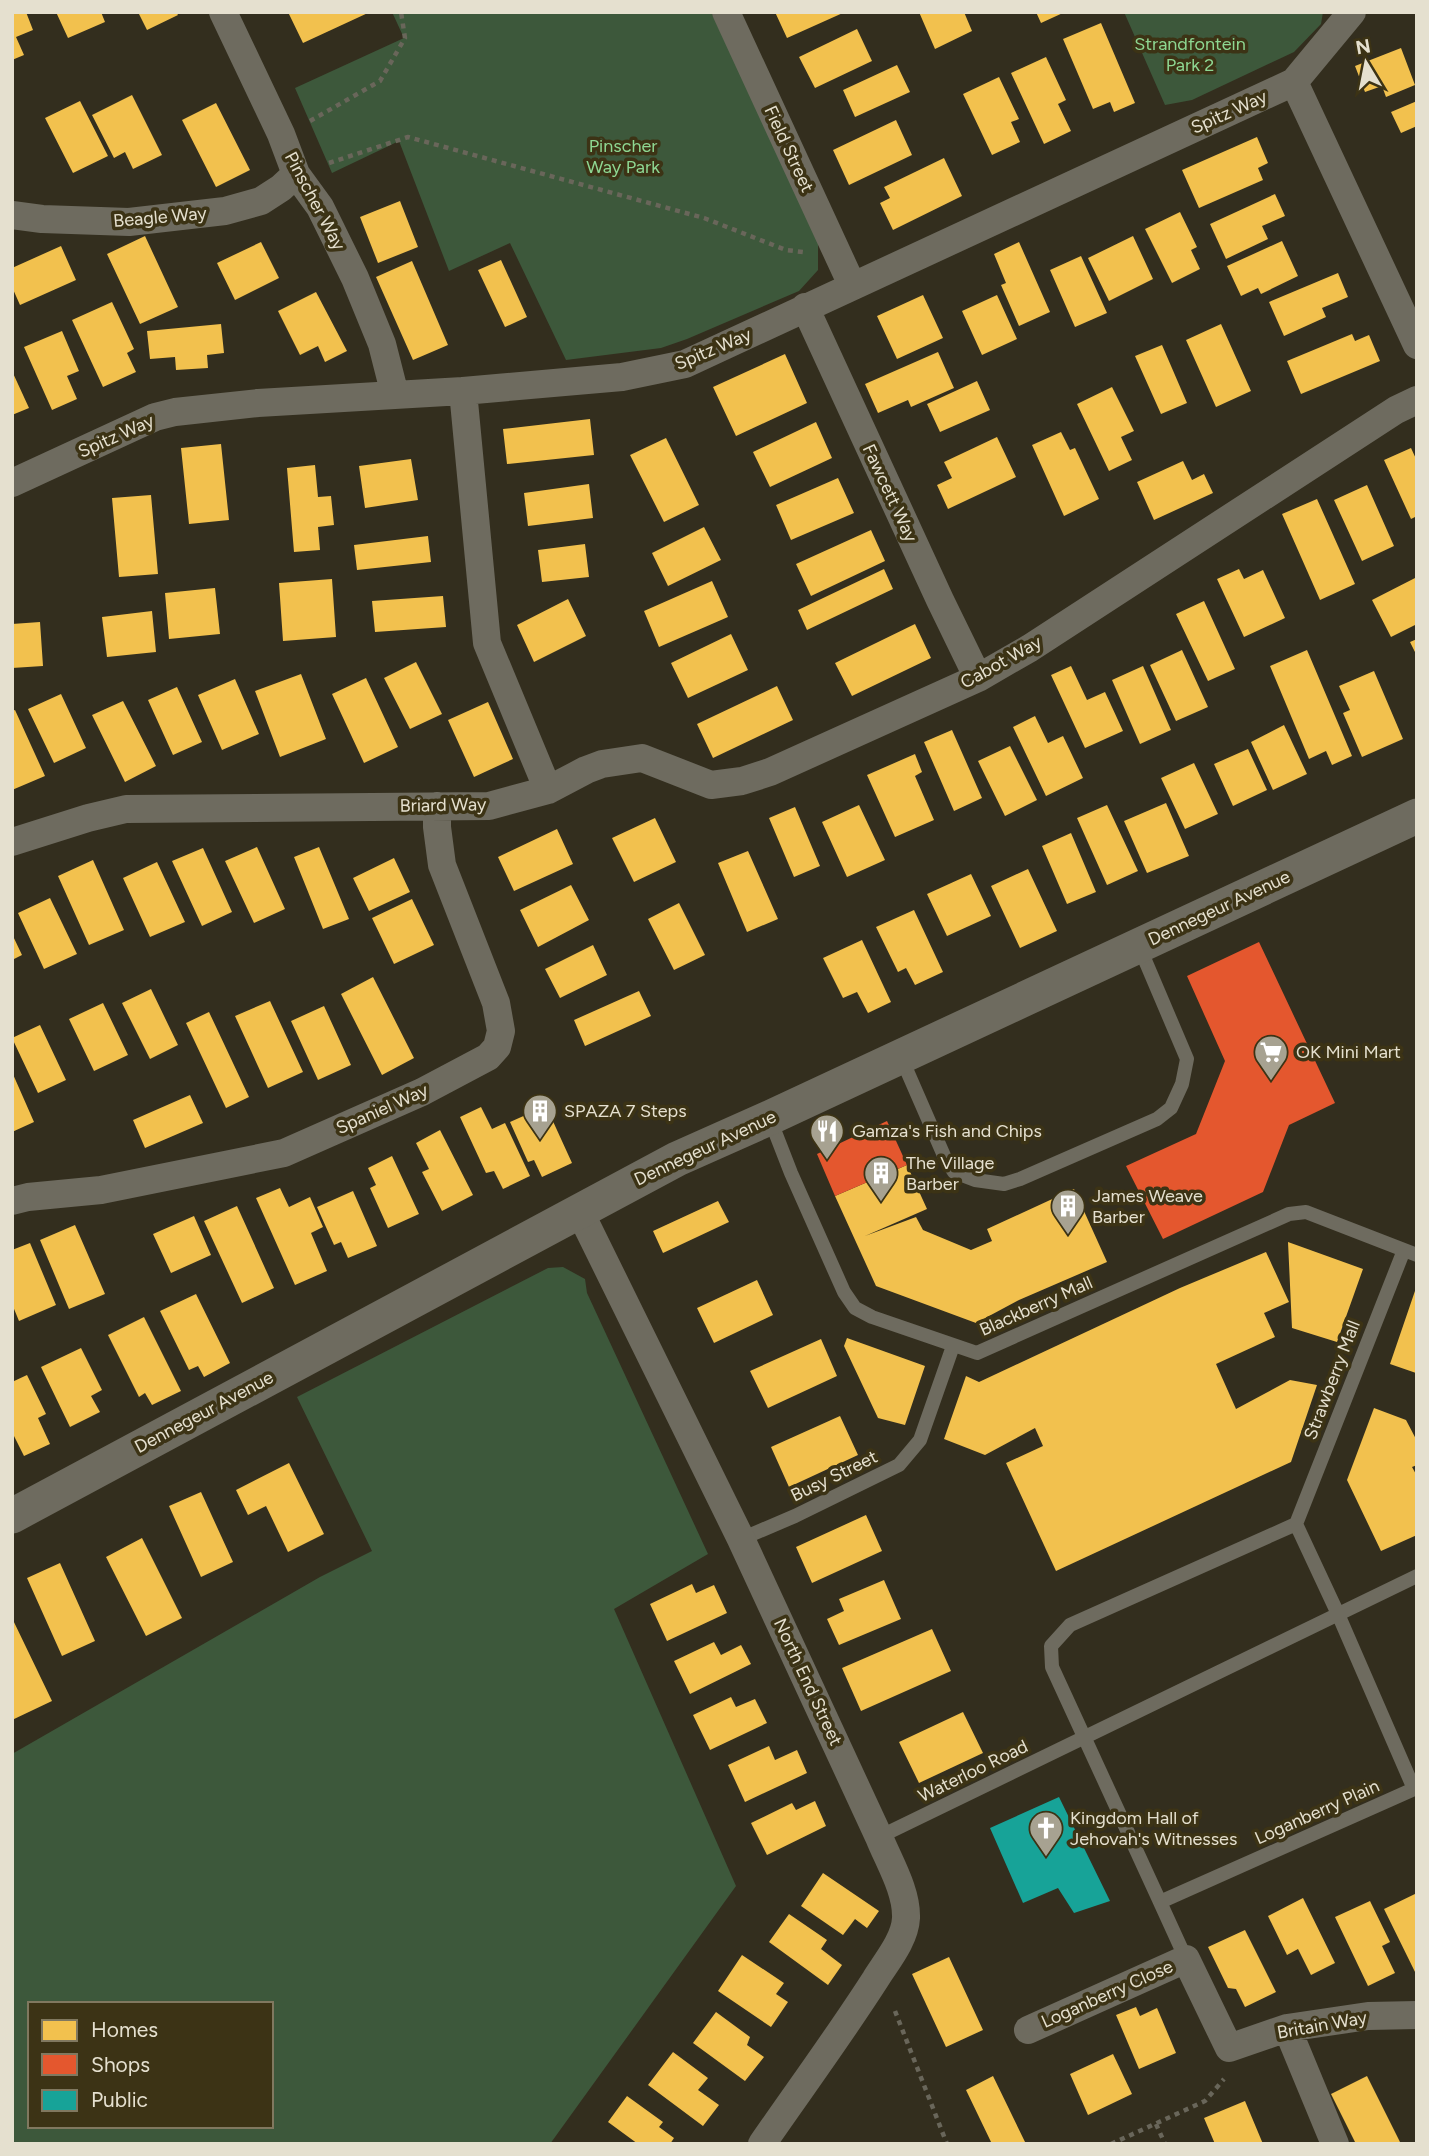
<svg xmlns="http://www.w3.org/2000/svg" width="1429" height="2156" font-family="Figtree,sans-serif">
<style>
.green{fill:#3d583b;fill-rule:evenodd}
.homes{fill:#f2c14e}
.shops{fill:#e4572e}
.public{fill:#17a398}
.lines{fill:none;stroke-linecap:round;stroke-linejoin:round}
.path{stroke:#69665a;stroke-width:4.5;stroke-dasharray:5 5;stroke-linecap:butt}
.service{stroke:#6e6b5f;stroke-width:14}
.minor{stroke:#6e6b5f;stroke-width:28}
.tertiary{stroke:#6e6b5f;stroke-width:35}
.labels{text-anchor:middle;stroke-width:7;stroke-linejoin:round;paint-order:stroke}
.park-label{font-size:18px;fill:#8ed792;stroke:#3c3315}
.street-label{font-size:18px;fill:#e5e0cf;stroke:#3c3315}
.poi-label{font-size:18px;fill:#e5e0cf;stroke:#3c3315;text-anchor:start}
</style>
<rect width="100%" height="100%" fill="#332e1e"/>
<path class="green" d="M392,12H711L818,237V270L799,291L687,339L661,348L566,360L510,243L449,271L399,141L332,173L295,88L404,38Z
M1124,12H1323L1321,24L1294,52L1192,100L1165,105Z
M563,1267L585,1279L587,1293L708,1554L614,1609L736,1886L550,2144H12V1754L320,1577L372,1551L297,1397L548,1268ZM30,2004H271V2126H30Z"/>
<path class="homes" d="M12,12H26L33,30L16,37L24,55L12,60Z
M56,12H101L105,22L68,38Z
M138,12H176L178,15L147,30Z
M288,12H370L303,43Z
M775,12H845L787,38Z
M919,12H964L972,31L935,49Z
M1036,12H1065L1041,23Z
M1101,23L1135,103L1114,112L1110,102L1093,109L1063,39Z
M857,29L872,61L815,88L799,57Z
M1401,48L1415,85L1386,97L1382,86L1365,92L1355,66Z
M1046,57L1066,100L1058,104L1071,131L1044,144L1011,73Z
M897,65L910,92L855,117L843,90Z
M999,77L1019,119L1011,122L1020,142L992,155L963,94Z
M132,95L162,155L133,169L125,152L114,158L92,115Z
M80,101L108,156L73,173L45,118Z
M1417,101V126L1401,133L1391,112Z
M216,103L250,170L216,187L182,120Z
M896,120L912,155L849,185L833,150Z
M1257,137L1268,163L1258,168L1263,180L1199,208L1182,170Z
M944,158L962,196L893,230L880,203L890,198L884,187Z
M1275,194L1285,216L1262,226L1268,239L1226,259L1210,224Z
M400,201L418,247L378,263L360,217Z
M1180,212L1197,247L1191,250L1200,269L1172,283L1145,229Z
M145,236L178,307L140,324L107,254Z
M1133,236L1153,279L1109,301L1088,258Z
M1282,241L1298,276L1261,294L1258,288L1241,296L1227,266Z
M261,242L279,278L235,300L217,263Z
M1019,242L1050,312L1019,326L1001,285L1006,283L994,254Z
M61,246L76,280L20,305L12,287V268Z
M1081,256L1107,313L1075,327L1050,270Z
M501,260L527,317L505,327L478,270Z
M412,261L448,345L413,360L376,277Z
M1338,273L1348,297L1322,308L1326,317L1284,336L1269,302Z
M316,292L347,351L325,362L318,346L300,355L278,311Z
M923,295L943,338L897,359L877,316Z
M997,295L1017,339L982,355L962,311Z
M112,302L134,349L127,353L136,372L103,387L72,320Z
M221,324L224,353L207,355L208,368L176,370L175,357L150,359L147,331Z
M1221,324L1251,391L1216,407L1186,340Z
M62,331L79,371L67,376L77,399L52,410L24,347Z
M1352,334L1355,341L1369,335L1380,361L1301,394L1287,361Z
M1162,345L1187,403L1161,414L1135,356Z
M938,352L954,388L911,407L908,400L878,413L865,384Z
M785,354L807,403L736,436L713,387Z
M12,371L29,408L12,415Z
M977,381L990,410L940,432L927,404Z
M1112,387L1134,431L1121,437L1132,460L1109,471L1077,404Z
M590,419L594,455L507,464L503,429Z
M816,422L832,458L770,487L753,452Z
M1061,432L1070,450L1075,448L1099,499L1064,516L1032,445Z
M997,437L1016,477L948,509L937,485L952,478L944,462Z
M666,438L699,505L664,522L630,455Z
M221,444L229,520L189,524L181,448Z
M1411,448L1417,461V516L1411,519L1384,460Z
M411,459L418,500L365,508L359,466Z
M1183,461L1192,480L1204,474L1213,493L1154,520L1137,482Z
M315,465L318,497L331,496L334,525L318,527L320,550L294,552L287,468Z
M838,478L854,513L791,540L776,505Z
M589,484L593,518L528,526L524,493Z
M1367,485L1394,546L1362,561L1334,500Z
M151,495L158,574L119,577L112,498Z
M1317,499L1355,584L1320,600L1282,514Z
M704,527L721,560L668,586L652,553Z
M871,530L885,561L811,596L796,564Z
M428,536L431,562L357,570L354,545Z
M585,544L589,577L542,582L538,550Z
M884,569L893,589L807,630L798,610Z
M1239,569L1244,579L1263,570L1285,618L1244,637L1217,579Z
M1417,577V624L1391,637L1372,600Z
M332,579L336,637L283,641L279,583Z
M712,581L728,617L659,647L644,611Z
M215,588L220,634L169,639L165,593Z
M443,596L446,627L375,632L372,601Z
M568,599L586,636L534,662L517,625Z
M1204,601L1235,669L1208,681L1176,614Z
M152,611L156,652L107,657L102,617Z
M40,622L43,666L12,668V624Z
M915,624L931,658L852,696L835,663Z
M731,634L748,670L688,698L671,663Z
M1417,639V656L1410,642Z
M1182,650L1208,707L1176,721L1150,665Z
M1307,650L1352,756L1332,765L1326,751L1309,759L1270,666Z
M416,662L442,714L410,729L384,678Z
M1071,666L1087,700L1105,692L1123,731L1085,748L1051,675Z
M1143,666L1171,730L1140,744L1112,680Z
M1374,671L1403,739L1362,757L1343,713L1350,710L1339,686Z
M301,674L326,739L280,757L255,691Z
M366,678L398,747L364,763L332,694Z
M235,679L259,734L222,750L198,695Z
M777,686L793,720L713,758L697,724Z
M177,687L202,742L173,755L148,700Z
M61,694L86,748L54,763L28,709Z
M123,701L156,766L125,782L92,715Z
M488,702L513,759L474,777L448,720Z
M15,710L45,776L12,790V711Z
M1035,716L1048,743L1063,736L1083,778L1046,796L1013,727Z
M1284,725L1307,774L1273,790L1251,742Z
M952,730L982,798L954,811L924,742Z
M1010,746L1037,800L1005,816L978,761Z
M1248,749L1267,790L1233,806L1214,764Z
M915,754L922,772L915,776L934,820L895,837L867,775Z
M1194,763L1218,814L1185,829L1161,778Z
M1166,803L1189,856L1147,873L1124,821Z
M859,805L885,860L847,877L822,822Z
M1107,805L1138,871L1107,885L1077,818Z
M795,807L820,866L794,877L769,818Z
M655,818L676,862L634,882L612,838Z
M557,829L573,864L514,891L498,857Z
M1071,833L1096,892L1067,904L1042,846Z
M257,847L285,909L254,923L225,861Z
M319,847L349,919L323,929L294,857Z
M203,848L232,912L202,926L172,861Z
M748,851L778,919L747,932L718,863Z
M394,858L410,892L369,911L353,878Z
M93,860L124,930L89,945L58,876Z
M157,862L185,922L150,937L123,878Z
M1028,869L1057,931L1020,948L991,886Z
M971,874L991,916L947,936L927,894Z
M571,885L589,920L538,947L520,910Z
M50,898L77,954L44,969L18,913Z
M412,899L434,945L394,964L372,918Z
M679,903L705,955L674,970L648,919Z
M914,910L943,972L915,985L906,968L898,972L876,927Z
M12,934L22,955L12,960Z
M862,940L891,1002L868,1013L857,992L843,998L823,958Z
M593,945L607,975L560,998L545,969Z
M373,977L414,1058L382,1075L341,994Z
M151,989L178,1045L150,1059L122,1003Z
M639,991L651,1016L585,1046L574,1020Z
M270,1001L303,1072L268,1088L235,1016Z
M103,1003L128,1055L94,1071L69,1019Z
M324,1006L351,1065L318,1080L291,1021Z
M209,1012L249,1097L226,1108L186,1023Z
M40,1025L66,1080L38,1093L12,1038Z
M12,1072L34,1122L12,1132Z
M190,1095L203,1123L145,1148L133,1120Z
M546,1106L572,1163L542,1177L534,1160L528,1162L510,1122Z
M481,1107L492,1129L505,1123L530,1176L503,1189L494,1171L486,1173L460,1117Z
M440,1130L473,1195L442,1211L422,1172L429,1169L416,1143Z
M392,1156L419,1214L388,1228L370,1188L376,1185L368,1168Z
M907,1165L927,1209L865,1236L916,1217L923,1230L971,1250L992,1241L987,1229L1074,1189L1107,1262L1019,1300L976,1323L876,1286L835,1196Z
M280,1188L289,1207L310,1197L323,1227L311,1233L327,1271L295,1285L256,1198Z
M353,1191L377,1246L348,1258L341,1242L334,1245L317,1207Z
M718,1201L729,1222L663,1253L653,1231Z
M237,1206L274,1288L242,1303L204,1221Z
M194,1216L211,1255L171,1273L153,1234Z
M75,1225L105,1294L69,1309L40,1240Z
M1288,1242L1363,1269L1337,1342L1292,1328Z
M30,1243L56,1305L19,1321L12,1304V1250Z
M1266,1252L1289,1302L1264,1313L1275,1337L1216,1364L1236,1409L1290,1380L1317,1385L1291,1462L1056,1571L1006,1463L1043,1446L1035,1428L985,1455L944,1439L966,1376L979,1382L1180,1288Z
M757,1280L773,1315L714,1343L697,1308Z
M1416,1288L1417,1371L1416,1373L1390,1364Z
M196,1294L230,1363L204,1377L198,1366L189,1370L160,1311Z
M144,1317L181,1391L152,1405L145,1393L139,1397L108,1335Z
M847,1338L925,1366L905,1425L878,1418L844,1346Z
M821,1339L837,1376L768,1408L750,1371Z
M81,1348L102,1390L91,1396L100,1412L70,1427L41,1367Z
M27,1375L46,1414L38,1418L50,1444L24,1456L12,1432V1382Z
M1374,1408L1406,1420L1417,1441V1465L1412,1467L1417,1476V1535L1381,1551L1347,1480Z
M840,1416L858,1455L789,1487L771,1447Z
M289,1463L324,1534L288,1552L266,1506L248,1515L236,1490Z
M201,1492L233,1562L201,1577L169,1506Z
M866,1515L882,1551L812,1583L796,1547Z
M142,1538L182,1618L146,1636L106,1557Z
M60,1563L95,1641L62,1656L27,1578Z
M884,1580L901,1619L839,1645L827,1619L844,1611L839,1599Z
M692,1584L696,1593L714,1585L727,1613L667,1641L650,1604Z
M12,1618L52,1701L12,1720Z
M932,1629L951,1671L861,1711L842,1668Z
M714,1642L721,1655L741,1645L751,1664L690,1694L674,1661Z
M731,1697L736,1707L755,1699L767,1723L710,1750L693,1715Z
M963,1712L983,1753L919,1783L899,1742Z
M769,1746L775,1760L797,1750L807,1773L745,1802L728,1765Z
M815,1801L826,1826L767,1855L751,1823L792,1803L796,1810Z
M823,1873L879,1911L867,1928L855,1919L843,1935L801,1906Z
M1417,1893V1976L1384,1909Z
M1303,1898L1335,1963L1311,1975L1298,1949L1287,1955L1268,1916Z
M1370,1901L1390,1942L1382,1946L1395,1973L1368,1986L1335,1917Z
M789,1914L827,1940L821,1949L842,1965L828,1985L769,1942Z
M1245,1930L1276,1992L1245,2007L1236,1989L1228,1988L1208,1947Z
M742,1955L784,1983L776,1994L788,2002L771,2027L718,1991Z
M949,1957L983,2030L946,2047L912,1974Z
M1136,2007L1140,2016L1157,2008L1176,2053L1139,2069L1116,2015Z
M716,2012L750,2037L747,2045L764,2057L745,2081L693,2043Z
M673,2052L708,2078L698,2090L719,2105L703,2126L648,2085Z
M1113,2054L1132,2094L1088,2115L1070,2074Z
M993,2076L1026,2144H992L966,2090Z
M1367,2076L1401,2144H1356L1331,2094Z
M627,2096L663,2122L659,2127L674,2138L670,2144H638L608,2122Z
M1245,2101L1263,2144H1215L1204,2118Z"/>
<path class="shops" d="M1259,942L1335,1103L1289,1125L1263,1192L1163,1239L1126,1166L1196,1134L1225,1061L1187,976Z
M887,1121L907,1165L835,1196L817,1154Z"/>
<path class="public" d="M1059,1797L1110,1901L1074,1913L1058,1888L1023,1903L990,1828Z"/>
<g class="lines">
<path class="path" d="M310,121L380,81L405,38L401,12
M329,163L408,137L704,218L786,250L803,252
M895,2011L947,2144
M1156,2124L1165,2144
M1111,2144L1205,2101L1224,2079"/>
<path class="service" d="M901,1057L945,1158L954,1172L975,1180L1004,1184L1020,1179L1157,1119L1171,1108L1182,1084L1187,1059L1139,946
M770,1119L791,1173L844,1292L855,1308L872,1317L977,1353L1289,1214L1306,1212L1417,1255
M1296,1524L1338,1614L1414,1789L1160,1902L1052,1667L1051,1646L1070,1625Z
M1296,1524L1404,1250
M741,1539L795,1516L899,1465L920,1440L953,1346
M879,1837L1417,1576
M1160,1902L1186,1959"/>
<path class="minor" d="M223,12L281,134L296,174L320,207L355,278L382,344L395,395
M726,12L852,285
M1294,82L1417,345
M12,215L42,219L129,222L225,211L261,201L281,188L296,174
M805,307L940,600L978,678
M463,391L487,643L548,790
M12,483L155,417L175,412L258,403L463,391L622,377L685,364L1294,82L1352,12
M12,842L88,818L126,809L489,806L548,790L586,770L602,764L642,758L711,785L742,781L770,772L978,678L1030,648L1396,410L1417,400
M12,1201L28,1197L101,1190L284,1153L422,1092L488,1057L497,1047L501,1031L496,1003L442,865L437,827V806
M579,1210L741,1539L879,1837C889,1862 907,1891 906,1918C905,1940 886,1962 875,1980C839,2036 800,2089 762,2144
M1287,2028L1335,2144
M1028,2030L1186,1959L1229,2048L1287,2028L1368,2016L1417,2015"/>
<path class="tertiary" d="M12,1516L677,1159L769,1118L1417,816"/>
</g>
<defs>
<g id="supermarket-pin" transform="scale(1.75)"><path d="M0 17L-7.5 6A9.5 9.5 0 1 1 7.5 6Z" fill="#a7a291" stroke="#3c3315"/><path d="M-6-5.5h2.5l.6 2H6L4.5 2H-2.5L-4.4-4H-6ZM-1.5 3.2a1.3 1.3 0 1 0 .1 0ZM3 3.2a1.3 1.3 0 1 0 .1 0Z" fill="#fff"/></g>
<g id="building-pin" transform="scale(1.75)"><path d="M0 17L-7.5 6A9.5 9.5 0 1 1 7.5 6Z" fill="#a7a291" stroke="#3c3315"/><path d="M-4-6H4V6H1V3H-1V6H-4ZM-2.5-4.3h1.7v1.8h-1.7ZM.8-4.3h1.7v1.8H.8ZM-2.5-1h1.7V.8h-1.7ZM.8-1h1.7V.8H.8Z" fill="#fff"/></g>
<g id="restaurant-pin" transform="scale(1.75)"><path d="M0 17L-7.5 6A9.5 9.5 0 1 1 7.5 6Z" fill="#a7a291" stroke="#3c3315"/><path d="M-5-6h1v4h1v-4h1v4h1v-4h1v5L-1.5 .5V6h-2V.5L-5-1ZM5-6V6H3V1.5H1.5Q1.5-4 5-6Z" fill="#fff"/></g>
<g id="church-pin" transform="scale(1.75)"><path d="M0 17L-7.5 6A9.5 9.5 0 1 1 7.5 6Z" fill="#a7a291" stroke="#3c3315"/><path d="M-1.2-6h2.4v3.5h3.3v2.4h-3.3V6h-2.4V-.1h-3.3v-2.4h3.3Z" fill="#fff"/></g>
</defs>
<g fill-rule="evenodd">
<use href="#supermarket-pin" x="1271" y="1052"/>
<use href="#building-pin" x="540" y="1111"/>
<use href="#restaurant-pin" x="827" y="1131"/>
<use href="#building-pin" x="881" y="1173"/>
<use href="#building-pin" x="1068" y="1206"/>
<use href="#church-pin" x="1046" y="1828"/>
</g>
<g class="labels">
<g class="park-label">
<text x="1190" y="50">Strandfontein<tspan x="1190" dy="21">Park 2</tspan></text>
<text x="623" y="152">Pinscher<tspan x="623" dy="21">Way Park</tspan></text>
</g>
<g class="street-label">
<text transform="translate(1229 112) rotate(-24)" y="6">Spitz Way</text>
<text transform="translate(789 149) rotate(65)" y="6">Field Street</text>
<text transform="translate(315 201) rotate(62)" y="6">Pinscher Way</text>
<text transform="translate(160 217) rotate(-5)" y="6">Beagle Way</text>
<text transform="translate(713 349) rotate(-23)" y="6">Spitz Way</text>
<text transform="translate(116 436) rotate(-24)" y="6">Spitz Way</text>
<text transform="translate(890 493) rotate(65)" y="6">Fawcett Way</text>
<text transform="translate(1001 662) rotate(-29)" y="6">Cabot Way</text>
<text transform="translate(443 805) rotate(-1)" y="6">Briard Way</text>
<text transform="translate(1219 908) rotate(-25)" y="6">Dennegeur Avenue</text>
<text transform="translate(382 1109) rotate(-24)" y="6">Spaniel Way</text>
<text transform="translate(705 1148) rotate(-25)" y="6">Dennegeur Avenue</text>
<text transform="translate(1036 1306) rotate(-24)" y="6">Blackberry Mall</text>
<text transform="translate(1332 1380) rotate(-69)" y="6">Strawberry Mall</text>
<text transform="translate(204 1412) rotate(-28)" y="6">Dennegeur Avenue</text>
<text transform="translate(834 1476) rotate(-26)" y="6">Busy Street</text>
<text transform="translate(808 1682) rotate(65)" y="6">North End Street</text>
<text transform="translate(973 1771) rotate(-26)" y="6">Waterloo Road</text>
<text transform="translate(1317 1812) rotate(-24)" y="6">Loganberry Plain</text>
<text transform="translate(1107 1994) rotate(-24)" y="6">Loganberry Close</text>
<text transform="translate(1322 2025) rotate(-10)" y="6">Britain Way</text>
</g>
<g class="poi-label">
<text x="1296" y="1058">OK Mini Mart</text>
<text x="564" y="1117">SPAZA 7 Steps</text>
<text x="852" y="1137">Gamza's Fish and Chips</text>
<text x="906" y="1169">The Village<tspan x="906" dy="21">Barber</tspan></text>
<text x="1092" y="1202">James Weave<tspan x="1092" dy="21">Barber</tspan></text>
<text x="1070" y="1824">Kingdom Hall of<tspan x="1070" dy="21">Jehovah's Witnesses</tspan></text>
</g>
</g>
<rect width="1429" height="2156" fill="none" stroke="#e5e0cf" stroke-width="28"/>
<rect x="28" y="2002" width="245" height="126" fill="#3c3315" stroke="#80785f" stroke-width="2"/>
<rect x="42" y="2020" width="35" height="21" fill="#f2c14e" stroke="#80785f" stroke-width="2"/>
<text x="91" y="2037" font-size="21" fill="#e5e0cf">Homes</text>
<rect x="42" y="2054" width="35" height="21" fill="#e4572e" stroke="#80785f" stroke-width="2"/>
<text x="91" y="2072" font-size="21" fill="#e5e0cf">Shops</text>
<rect x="42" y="2090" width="35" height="21" fill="#17a398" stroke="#80785f" stroke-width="2"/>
<text x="91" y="2107" font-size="21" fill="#e5e0cf">Public</text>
<g transform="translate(1366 63) rotate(350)" stroke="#3c3315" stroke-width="5" paint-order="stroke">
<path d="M0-5L12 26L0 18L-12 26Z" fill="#e5e0cf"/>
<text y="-10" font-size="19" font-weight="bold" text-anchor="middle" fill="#e5e0cf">N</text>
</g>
</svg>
